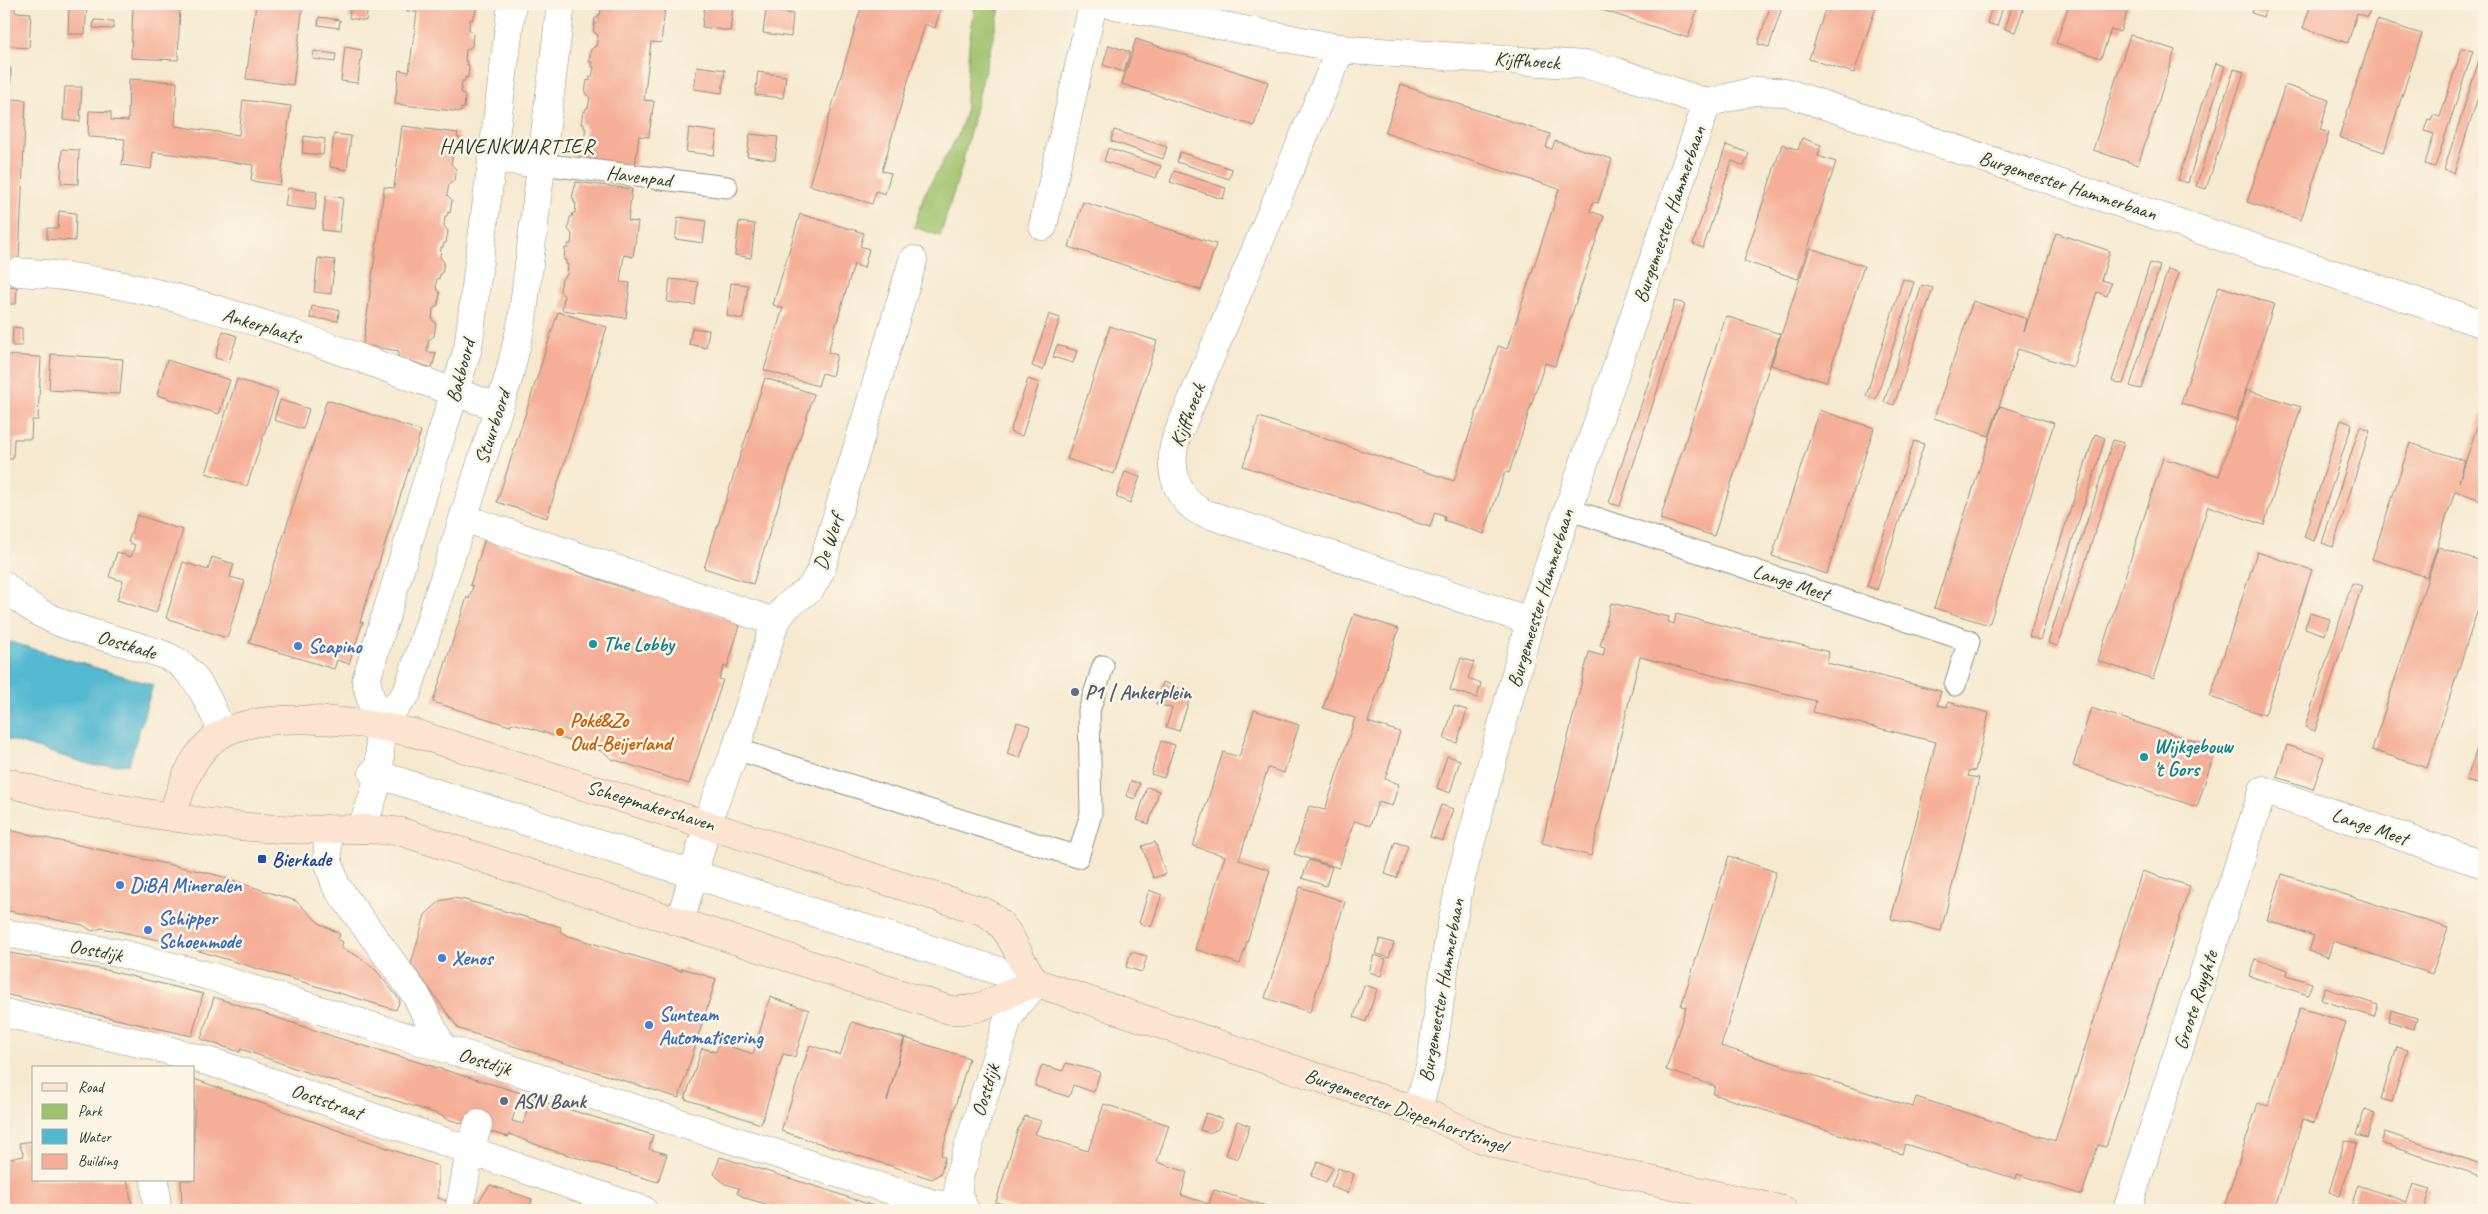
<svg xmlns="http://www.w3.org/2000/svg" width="2488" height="1214" font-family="Caveat,sans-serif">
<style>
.green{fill:#9ec16b;stroke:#5e7f50}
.water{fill:#52b8d1;stroke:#387a82}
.building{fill:#f5ae97}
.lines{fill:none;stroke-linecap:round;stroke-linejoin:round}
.lane-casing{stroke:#8a9382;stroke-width:23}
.street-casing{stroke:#8a9382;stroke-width:29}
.secondary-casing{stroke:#8a9382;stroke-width:29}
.lane{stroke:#fff;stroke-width:21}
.street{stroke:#fff;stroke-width:28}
.secondary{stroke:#fde4d0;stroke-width:28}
.culture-dot{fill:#0f9aa8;stroke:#fcf5e5;stroke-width:2}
.shop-dot{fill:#3f7fe0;stroke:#fcf5e5;stroke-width:2}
.service-dot{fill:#5c6f8a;stroke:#fcf5e5;stroke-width:2}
.food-dot{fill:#e8710a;stroke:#fcf5e5;stroke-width:2}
.transit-dot{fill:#1a4fb4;stroke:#fcf5e5;stroke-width:2}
.labels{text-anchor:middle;stroke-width:5;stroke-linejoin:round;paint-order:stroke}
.street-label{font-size:20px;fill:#1f3d34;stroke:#fcf5e5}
.culture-label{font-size:20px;font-weight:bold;fill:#0d838f;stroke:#fcf5e5;text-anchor:start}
.shop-label{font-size:20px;font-weight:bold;fill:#366cbe;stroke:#fcf5e5;text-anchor:start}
.service-label{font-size:20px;font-weight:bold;fill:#4e5e75;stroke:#fcf5e5;text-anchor:start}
.food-label{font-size:20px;font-weight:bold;fill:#c56008;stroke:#fcf5e5;text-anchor:start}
.transit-label{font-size:20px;font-weight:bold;fill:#164399;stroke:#fcf5e5;text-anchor:start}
.neighbourhood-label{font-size:21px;letter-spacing:1px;fill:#1f3d34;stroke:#fcf5e5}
</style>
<rect width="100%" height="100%" fill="#fcf5e5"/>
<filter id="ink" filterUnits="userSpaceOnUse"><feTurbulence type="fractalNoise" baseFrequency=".02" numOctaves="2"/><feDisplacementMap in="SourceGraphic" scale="10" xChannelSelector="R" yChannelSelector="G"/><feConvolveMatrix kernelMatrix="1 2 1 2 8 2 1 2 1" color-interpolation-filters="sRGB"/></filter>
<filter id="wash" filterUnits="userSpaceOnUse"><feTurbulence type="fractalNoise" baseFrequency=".0096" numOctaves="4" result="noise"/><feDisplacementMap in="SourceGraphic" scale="20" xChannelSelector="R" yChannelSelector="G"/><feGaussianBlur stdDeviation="1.12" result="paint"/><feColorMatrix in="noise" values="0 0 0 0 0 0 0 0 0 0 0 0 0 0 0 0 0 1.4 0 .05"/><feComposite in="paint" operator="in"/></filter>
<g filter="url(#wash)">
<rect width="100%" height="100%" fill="#f6e9d0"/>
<path class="green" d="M975,4H1001L961,169L940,236L914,227L924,195L958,135L965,115L969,44Z"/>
<path class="water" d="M4,640L153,685L129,764L95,766L4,738Z"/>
<g id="blocks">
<path class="building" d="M4,4H15V12L31,13L29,48L4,46Z
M69,4H87L85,34H68Z
M133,4H180L178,60L131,58Z
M256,4H303L293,85L246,79Z
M351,4H368L366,21L349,18Z
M408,4H477L475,15H473V20L470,19L469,29L473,34L472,46L466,50L465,61H467V65H469L468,78L465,77V81H462L461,92L465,96L464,109L461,108V112L395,104L399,70L409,72L417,12L407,11Z
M602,4H656L655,7L665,9L661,43L651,42L644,100L654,101L649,135V137L639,136L635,166L579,159L580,155H577L579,142H582V139H584L586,128H584V124H581L583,111L585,112L586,108H588L590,98L585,93L587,80L590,81V76L592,77L594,67L591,66L592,62H589L591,49L596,46L598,35L593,31L595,18H598V14L600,15Z
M705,4L733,7L730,31L702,27Z
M862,4H931L941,7L935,28L925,24L908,81L882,171L891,173L885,194L876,191L872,204L809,185Z
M1584,4H1699L1688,38Z
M1771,4H1783L1769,47L1758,44Z
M1827,4H1877L1854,73L1809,59Z
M1935,4H1949L1947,8Z
M1993,4H2004L1997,26L1987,23Z
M2013,4H2025L2015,32L2005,29Z
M2069,4H2130L2120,32L2111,29L2101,58L2056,43Z
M2255,4H2267L2263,17L2252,13Z
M2311,4H2372L2368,17L2357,13L2348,43L2303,28Z
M766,10L793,14L791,37L763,33Z
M319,17L340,20L339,28L318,25Z
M94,20L114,21L113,29L93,28Z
M2377,20L2422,34L2384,152L2339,137Z
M2130,35L2175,50L2138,165L2093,150Z
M1136,39L1268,82L1254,126L1122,84Z
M1109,45L1130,52L1124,72L1103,65Z
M345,47L362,50L358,83L341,81Z
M2462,48L2473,51L2435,167L2425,164L2434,134L2424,131L2428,119L2431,120L2433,115L2440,117Z
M314,51L336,54L335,62L313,59Z
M2481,54L2484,55V78L2454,173L2444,170Z
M2216,63L2225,66L2188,183L2178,180Z
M697,66L725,70L722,93L694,89Z
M4,68H11L10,99L26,100L19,260L4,259Z
M2234,69L2244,72L2206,189L2196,186Z
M758,72L786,76L783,98L755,95Z
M129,79L177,82L175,126L239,135L243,100L291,106L280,185L251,181L253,165L195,157L153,152L151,169L122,165L125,139L88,137L89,111L111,112V120L128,121Z
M1401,85L1550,134L1546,147L1552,149L1555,141L1612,159L1598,203L1593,202L1590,211L1604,216L1555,366L1545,363L1509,473L1505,472L1484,534L1444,520L1445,516L1435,512L1430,527L1243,466L1259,417L1454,481L1498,346L1507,349L1559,189L1385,133Z
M2285,85L2329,100L2320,130L2329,133L2301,220L2247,202Z
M65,87H82L80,122L63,120Z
M402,126L458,133L457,137L460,138L458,150L453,154L451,164L456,169L454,181L449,184L447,195L452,200L450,213L448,212L447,216H445L444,226L448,231L446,243H444L443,247H441L440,257L444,262L442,274H440L439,279L437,278L436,288L440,293L438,305L433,309L432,319L436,324L434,336L429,340L427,352L436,353L432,368L398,357L399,351L363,345L384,189V187L394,188Z
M689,128L717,132L714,155L686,152Z
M1114,130L1167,147L1163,159L1111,141Z
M334,134L351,136L347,170L330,167Z
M750,134L778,137L775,160L747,156Z
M304,136L325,139L323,155L302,153Z
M1802,138L1821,145L1818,156L1836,162L1798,279L1744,261L1782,144L1798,150Z
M1726,145L1749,153L1744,166L1732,161L1703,248L1693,244Z
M1108,148L1161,166L1156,178L1104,161Z
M62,149L79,150L78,184L61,183Z
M1180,152L1232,169L1229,179L1177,162Z
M1174,171L1226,188L1223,199L1170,182Z
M576,182L632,189L628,221L638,222L633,257L624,255L620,282L630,283L626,318L562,310L564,296L560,291L562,279L567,275L568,265L566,264V260H564L565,248H568V244H571L572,234L568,229L570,217H572L573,213H575L576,203H574V199L572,198Z
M288,188L317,192L315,210L285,206Z
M326,196L343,198L339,232L322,230Z
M1083,202L1216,244L1201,290L1069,247Z
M59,211L76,213L75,241L47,239V228H58Z
M800,214L864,233L860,246L869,249L864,268L854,264L828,352L837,355L832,376L822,373L818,386L764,370L783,308L773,305Z
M678,217L706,221L703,243L675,239Z
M739,222L755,224L751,258L735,255Z
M2056,233L2110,251L2101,280L2111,283L2107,296L2097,292L2073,367L2018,349L1989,436L1934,418L1973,301L2027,319L2024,332Z
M1810,248L1864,266L1826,382L1771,365Z
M318,258L335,260L331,294L314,292Z
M2150,263L2160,266L2123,384L2112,381Z
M2168,269L2179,273L2141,389L2136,388L2130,386Z
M670,279L698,282L695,305L667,302Z
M1903,279L1914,282L1876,399L1873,398L1866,396Z
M731,283L748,285L743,319L727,316Z
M1922,285L1933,288L1894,405L1884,402Z
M4,286L17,287L16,304H4Z
M2219,286L2274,304L2236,420L2181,403Z
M1675,301L1685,304L1620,506L1609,503Z
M312,306L339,310L338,321L310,318Z
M558,312L607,327L547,518L497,502Z
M1049,314L1060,318L1043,370L1032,366Z
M1726,316L1780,334L1714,536L1660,519Z
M1110,326L1157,341L1114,474L1067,459Z
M13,327L22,328V346H12Z
M692,328L709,330L706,348L689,344Z
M223,331L237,336L229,362L215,358Z
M1057,345L1077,351L1073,363L1053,357Z
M51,354L123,359L120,394L49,390Z
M4,355L41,357L38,420H32L31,439H14L13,459H4Z
M167,360L230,380L219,414L157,395Z
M765,378L814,394L753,584L704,568Z
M237,379L278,392L247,486L206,473Z
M1028,379L1039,383L1022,436L1010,432Z
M2247,390L2301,407L2264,525L2208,506L2153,679L2098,661L2163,458L2219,476Z
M280,400L309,409L303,429L274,420Z
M327,400L421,431L360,622H363L349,664L337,660L334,669L249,643Z
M2484,405V501L2455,491L2427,577L2372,559L2410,443L2465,461L2459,482Z
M2000,406L2054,423L1989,625L1934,608Z
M1819,410L1874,428L1827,574L1772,556Z
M2341,420L2352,424L2314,541L2304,537Z
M2360,426L2370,430L2333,547L2322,543Z
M2095,434L2105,438L2096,468L2040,640L2029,637Z
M2113,440L2124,443L2058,646L2048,643Z
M1914,441L1924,444L1877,590L1867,586Z
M1125,472L1140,477L1130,503L1116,497Z
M137,515L183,530L156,613L117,600L123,581L109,577L117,552L131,557L135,545L128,542Z
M485,539L632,591V589L741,622L727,668L724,666L719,679L723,680L689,784L612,759L604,752L524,726L512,723L510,726L433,702L467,597L469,599L473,586L470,585Z
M2438,547L2484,562V590L2427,768L2372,750Z
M2257,552L2312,570L2265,715L2210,697Z
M212,557L234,564L230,577L245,581L227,638L166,618L183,562L208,570Z
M2352,583L2362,586L2315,731L2305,727Z
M1611,603L1669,617L1668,622L1674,624L1676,614L1829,652L1827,663L1941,691L1937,705L1947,707L1948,702L1989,713L1975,771L1970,770L1968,776L1979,778L1941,931L1891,919L1936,742L1813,712L1816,701L1640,657L1591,856L1542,843L1589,652L1603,656L1605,647L1600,646Z
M2310,613L2330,619L2325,635L2305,628Z
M1354,614L1399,629L1368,722L1400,732L1385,779L1399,784L1392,806L1378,802L1370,826L1354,821L1339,868L1294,854L1309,806L1325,810L1355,718L1323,708Z
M1461,658L1474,662L1468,678L1481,683L1477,698L1450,690Z
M1163,682L1179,688L1177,694L1190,698L1179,731L1166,727L1172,708L1156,704Z
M1454,706L1467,710L1457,743L1444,739Z
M2091,708L2216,748L2197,807L2073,766Z
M1254,710L1299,725L1284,773L1268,768L1239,860L1270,870L1240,964L1195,949L1225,856L1193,846L1223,752L1239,757Z
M1017,722L1030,726L1020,758L1007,754Z
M2484,727V761L2477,784L2466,781Z
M1161,741L1175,745L1164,778L1151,774Z
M2287,745L2324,757L2313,789L2277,777Z
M1447,756L1460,760L1450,793L1437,788Z
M1131,781L1140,783L1135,799L1126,796Z
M1147,787L1159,791L1149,824L1137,820Z
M1441,805L1453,809L1443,841L1430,837Z
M4,829L213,874L296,901L319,923L340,934L338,940L343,942L341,948L356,955L376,970L400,1000L396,1010L169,942L102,928L92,931L83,925L4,910Z
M1155,842L1166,874L1153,878L1142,846Z
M1395,842L1408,846L1397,878L1385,874Z
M1729,856L1776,872L1721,1046L1913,1107L1916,1097L2055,1141L2142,871L2190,886L2106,1147L2098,1145L2082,1195L2017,1174L2016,1179L1905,1144L1902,1154L1713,1094L1715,1086L1666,1070L1686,1007L1681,1006Z
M1309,860L1332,867L1326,886L1302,878Z
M2282,874L2448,928L2432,974L2333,941L2328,957L2309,951L2314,936L2267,920Z
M1300,887L1345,902L1310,1012L1265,998Z
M1149,890L1162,895L1151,927L1139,923Z
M453,898L465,900L561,927L560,931L566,935L682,971V968L716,979L679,1098L459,1029L411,964L425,915L440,901Z
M1380,939L1394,943L1389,958L1375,953Z
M4,952L106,970L203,994L192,1036L4,994Z
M1131,952L1147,956L1142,972L1126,967Z
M1374,955L1386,959L1381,976L1369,972Z
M2255,959L2288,970L2287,975L2312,983L2308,995L2249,976Z
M1364,985L1377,989L1366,1022L1354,1017Z
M2325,988L2378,1005L2374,1017L2321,1000Z
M214,997L338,1038L521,1093L512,1121L523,1124L531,1098L653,1135L649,1149L667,1154L658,1182L545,1148L509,1134L508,1137L444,1118V1116L303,1071L241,1049L240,1052L201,1039Z
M770,997L809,1010L795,1057L783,1054L761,1124L685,1099L702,1048L716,1052L719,1043L753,1054Z
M2300,1008L2346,1022L2314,1123L2303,1119L2274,1210H2223L2258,1103L2268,1106Z
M2391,1010L2417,1018L2414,1029L2388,1021Z
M852,1022L904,1038L887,1101L905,1038L969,1058L941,1155L945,1157L941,1173L932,1179L781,1131L810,1045L840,1055Z
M2397,1047L2408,1050L2392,1102L2381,1099Z
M1066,1063L1100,1072L1094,1092L1073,1085L1069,1097L1035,1086L1042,1065L1063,1071Z
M194,1079L438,1166V1198L472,1210H182L181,1180H194Z
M1104,1104L1169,1125L1157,1162L1187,1172L1181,1195L1209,1204L1214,1190L1266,1206L1265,1210H1020L996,1202L1018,1129L1025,1116L1041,1121L1035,1134L1088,1151Z
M2365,1109L2375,1113L2367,1138L2356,1135Z
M1206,1113L1223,1119L1218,1129L1209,1133L1200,1130Z
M1237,1121L1250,1126L1238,1159L1226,1155Z
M2385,1132L2484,1165V1177L2381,1143Z
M2345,1140L2357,1143L2340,1196L2329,1192Z
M34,1141V1180H127L133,1210H4V1160L24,1156L19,1143Z
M720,1157L821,1188L885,1210H772L773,1206L745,1198L737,1193L739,1188L725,1184L714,1174Z
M1318,1161L1333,1168L1326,1182L1311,1176Z
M1338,1168L1354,1174L1348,1193L1331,1187Z
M2413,1184L2431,1189L2425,1207L2433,1210H2350L2358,1185L2407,1202Z
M490,1185L532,1199L529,1210H473Z
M2325,1205L2336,1209L2335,1210H2323Z"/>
</g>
</g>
<g filter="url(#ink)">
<use href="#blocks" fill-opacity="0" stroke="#8a9382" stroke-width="1"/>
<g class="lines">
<g class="lane-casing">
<path id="lane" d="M541,164L727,187
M1568,509L1969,641L1955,685
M736,749L1078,857L1091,814L1089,711L1103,666"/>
</g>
<g class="street-casing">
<path id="street" d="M1109,4L1348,50L1587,65L1617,72L1707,103
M1341,48L1177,436C1167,463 1174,498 1201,512L1530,621
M492,158L541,164
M1043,226L1093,4
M18,272C186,281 341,356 499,407
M463,518L775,622
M4,585C42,624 83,630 133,645C152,651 173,655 187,670C204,687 213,712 223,733
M378,726L407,693L509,376L522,321L561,4
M373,773L1037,983L1017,1004L1008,1019L959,1177L958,1194L965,1210
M361,828C389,766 382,744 366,680L468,348L512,4
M327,829L328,860L336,886L416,995L442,1047
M680,922L711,812L736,749L775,622L787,606L811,588L821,570L913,260
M4,933L123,954L209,976L495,1064L934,1204L962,1206
M4,1013L153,1046L224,1066L643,1210
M1417,1111L1431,1063L1448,944L1461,878L1530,621L1707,103L1754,91L1785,92L2484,324
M155,1180L157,1210
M460,1206L470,1151L478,1124
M2127,1210L2263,790L2477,862"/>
</g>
<g class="secondary-casing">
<path id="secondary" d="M4,781C49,796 94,804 141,812C187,820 233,827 280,829C321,831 361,826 402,832L950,1010C989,1013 1004,990 1037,983
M172,817C180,790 189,762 209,743C248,705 365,722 414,733L985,912C1017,931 1015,959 1037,983L1433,1116L1479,1138L1509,1148L1783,1210"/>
</g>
<use href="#lane" class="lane"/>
<use href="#street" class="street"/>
<use href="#secondary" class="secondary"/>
</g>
</g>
<g class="culture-dot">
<circle cx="593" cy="644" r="5"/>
<circle cx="2144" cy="757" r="5"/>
</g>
<g class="shop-dot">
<circle cx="298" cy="646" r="5"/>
<circle cx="120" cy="885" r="5"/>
<circle cx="148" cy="930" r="5"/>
<circle cx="442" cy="958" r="5"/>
<circle cx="649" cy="1025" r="5"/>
</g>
<g class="service-dot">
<circle cx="1075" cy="692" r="5"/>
<circle cx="504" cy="1101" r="5"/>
</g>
<circle class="food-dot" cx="560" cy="732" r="5"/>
<rect class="transit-dot" x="257" y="854" width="10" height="10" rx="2.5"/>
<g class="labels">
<g class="street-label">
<text transform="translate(1527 60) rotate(4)" y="7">Kijffhoeck</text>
<text transform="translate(639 176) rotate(7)" y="7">Havenpad</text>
<text transform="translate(2068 185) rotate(18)" y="7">Burgemeester Hammerbaan</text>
<text transform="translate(1669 214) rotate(-71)" y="7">Burgemeester Hammerbaan</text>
<text transform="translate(262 325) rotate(17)" y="7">Ankerplaats</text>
<text transform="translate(460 371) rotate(-75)" y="7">Bakboord</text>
<text transform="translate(1187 415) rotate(-69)" y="7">Kijffhoeck</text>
<text transform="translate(492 427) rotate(-72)" y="7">Stuurboord</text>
<text transform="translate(828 542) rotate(-72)" y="7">De Werf</text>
<text transform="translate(1791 582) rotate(18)" y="7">Lange Meet</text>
<text transform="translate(1540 598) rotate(-73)" y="7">Burgemeester Hammerbaan</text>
<text transform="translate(127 644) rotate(17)" y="7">Oostkade</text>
<text transform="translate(651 805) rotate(17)" y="7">Scheepmakershaven</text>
<text transform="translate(2370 826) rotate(19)" y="7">Lange Meet</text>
<text transform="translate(96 950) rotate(11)" y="7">Oostdijk</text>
<text transform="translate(1441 990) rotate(-80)" y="7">Burgemeester Hammerbaan</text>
<text transform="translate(2195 1000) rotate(-72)" y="7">Groote Ruyghte</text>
<text transform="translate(485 1061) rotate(17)" y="7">Oostdijk</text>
<text transform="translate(985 1090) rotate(-73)" y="7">Oostdijk</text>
<text transform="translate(327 1101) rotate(19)" y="7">Ooststraat</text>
<text transform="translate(1406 1110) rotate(20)" y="7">Burgemeester Diepenhorstsingel</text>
</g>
<g class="culture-label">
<text x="603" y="651">The Lobby</text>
<text x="2154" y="753">Wijkgebouw<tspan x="2154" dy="23">'t Gors</tspan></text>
</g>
<g class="shop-label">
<text x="308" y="653">Scapino</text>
<text x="130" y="892">DiBA Mineralen</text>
<text x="158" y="925">Schipper<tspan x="158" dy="23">Schoenmode</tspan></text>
<text x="452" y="965">Xenos</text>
<text x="659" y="1021">Sunteam<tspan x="659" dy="23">Automatisering</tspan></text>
</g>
<g class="service-label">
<text x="1085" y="699">P1 | Ankerplein</text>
<text x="514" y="1108">ASN Bank</text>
</g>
<g class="food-label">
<text x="570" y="727">Poké&amp;Zo<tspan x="570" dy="23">Oud-Beijerland</tspan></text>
</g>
<g class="transit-label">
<text x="272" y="866">Bierkade</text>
</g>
<g class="neighbourhood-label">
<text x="517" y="153">HAVENKWARTIER</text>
</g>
</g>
<rect width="2488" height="1214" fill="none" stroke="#fcf5e5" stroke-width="20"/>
<rect x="32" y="1066" width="162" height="115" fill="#fcf5e5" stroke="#a4ab9e"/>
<rect x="42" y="1083" width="25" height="8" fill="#fde4d0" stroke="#a4ab9e"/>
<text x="78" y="1092" font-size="15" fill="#1f3d34">Road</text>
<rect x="42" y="1104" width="25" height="15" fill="#9ec16b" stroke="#a4ab9e"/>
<text x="78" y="1116" font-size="15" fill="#1f3d34">Park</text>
<rect x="42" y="1129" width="25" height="15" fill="#52b8d1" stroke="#a4ab9e"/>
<text x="78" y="1142" font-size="15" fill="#1f3d34">Water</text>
<rect x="42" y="1154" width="25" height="15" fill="#f5ae97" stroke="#a4ab9e"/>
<text x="78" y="1166" font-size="15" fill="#1f3d34">Building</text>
</svg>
